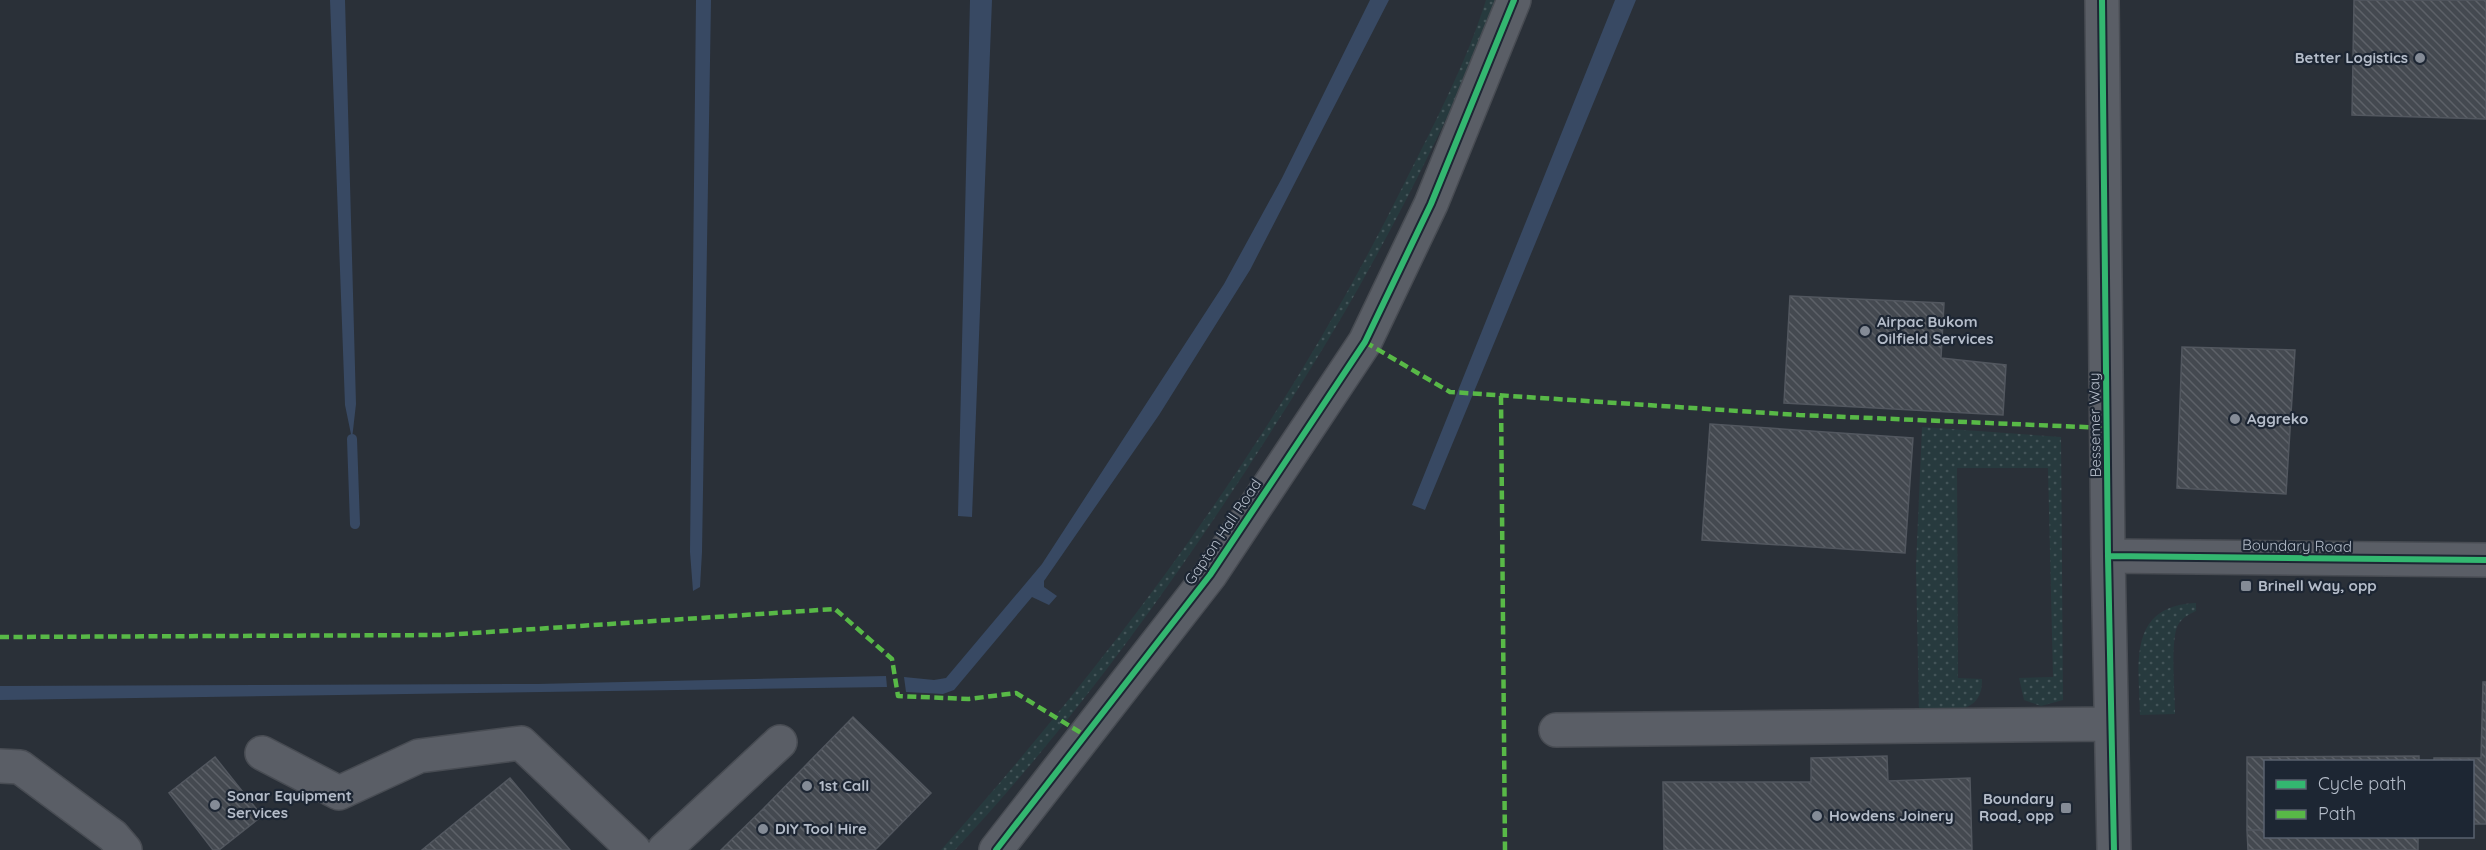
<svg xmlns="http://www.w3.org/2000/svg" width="2486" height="850" font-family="Quicksand,sans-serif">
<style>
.green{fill:url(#green-dots)}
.water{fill:#384963}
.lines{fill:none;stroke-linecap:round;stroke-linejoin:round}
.stream{stroke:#384963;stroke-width:10}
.building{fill:url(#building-back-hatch);stroke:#52575f;stroke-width:1.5}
.minor-casing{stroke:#484c53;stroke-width:36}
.minor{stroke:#5a5e66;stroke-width:33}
.quiet{stroke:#58b947;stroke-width:4.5;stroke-dasharray:9 4.5;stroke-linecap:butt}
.cycleway-casing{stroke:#1d2633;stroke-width:10}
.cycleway{stroke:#33b770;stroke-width:6}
.poi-dot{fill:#848b96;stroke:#1d2633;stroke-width:2}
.labels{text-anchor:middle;stroke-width:4.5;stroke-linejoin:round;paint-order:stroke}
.poi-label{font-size:15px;font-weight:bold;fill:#b4bcc9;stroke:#1d2633;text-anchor:start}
.street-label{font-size:15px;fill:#b4bcc9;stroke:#1d2633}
</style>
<defs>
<pattern id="green-dots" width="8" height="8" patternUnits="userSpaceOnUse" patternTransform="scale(1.5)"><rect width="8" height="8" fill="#273a3e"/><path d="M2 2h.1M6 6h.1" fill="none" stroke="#445559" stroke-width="1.8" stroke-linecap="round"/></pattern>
<pattern id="building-back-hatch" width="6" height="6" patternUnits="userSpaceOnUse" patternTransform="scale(1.5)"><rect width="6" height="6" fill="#444950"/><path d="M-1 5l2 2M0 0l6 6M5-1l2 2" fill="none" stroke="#5d6168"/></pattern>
</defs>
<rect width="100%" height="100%" fill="#2a3038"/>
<path class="green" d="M1486,0H1496C1481,48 1458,95 1436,140C1398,218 1357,294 1311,368C1206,538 1092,703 955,850H941C1121,648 1282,430 1403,186C1433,126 1466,64 1486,0Z
M1922,427L2061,437L2063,700L2041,706L2024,700L2019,678L2053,677L2048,468H1957L1958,678L1982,679C1983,717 1946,710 1919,711L1916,567Z
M2196,603V611C2189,614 2182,618 2178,625C2170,639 2175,695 2175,714L2140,715C2139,664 2127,606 2196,603Z"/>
<path class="water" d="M330,0H345L356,404L352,439L345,405Z
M696,0H711L702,552L700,587L693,591L690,552Z
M970,0H992L972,517L958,516Z
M1370,0H1389L1250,270L1159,415L1044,581V587L1057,596L1049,605L1032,597L954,690L943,694L906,692L904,677L934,680L946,678L1042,564L1224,284L1282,178Z
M1615,0H1636L1425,510L1412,505Z
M886,676L887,687L0,700V686L537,684Z"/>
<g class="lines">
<path class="stream" d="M352,439L355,524"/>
</g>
<path class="building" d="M2354,0H2486V119L2352,115Z
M1790,296L1944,303L1941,358L2006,365L2003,415L1784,403Z
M2182,347L2295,350L2286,494L2177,488Z
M1710,424L1913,438L1905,553L1702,540Z
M2483,682H2486V824H2472V762H2434V758H2481Z
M853,717L931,793L885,840L807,764Z
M1887,756L1888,781L1970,778L1972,850H1664L1663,782H1811V758Z
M2419,756V762H2266V830H2247V757Z
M215,757L262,816L219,850H213L169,793Z
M807,764L885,840L875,850H804L763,809Z
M510,778L570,850H422Z
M763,809L804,850H721Z
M2247,830H2266V836H2418V850H2248Z"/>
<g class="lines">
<g class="minor-casing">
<path id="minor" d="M2102,0L2108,556L2114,850
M2108,556L2486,560
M1556,730L2111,724
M262,753L339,793L419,756L521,743L634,850
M0,766L20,767L113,836L125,850
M664,850L780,742
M996,850L1210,575L1365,342L1431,204L1514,0"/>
</g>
<use href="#minor" class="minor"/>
<path class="quiet" d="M1365,342L1450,392L1799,415L2107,428
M1501,396L1505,850
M0,637L444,635L835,609L892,659L898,696L969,699L1016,693L1086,736"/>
<g class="cycleway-casing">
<path id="cycleway" d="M2102,0L2108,556L2114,850
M2108,556L2486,560
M996,850L1210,575L1365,342L1431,204L1514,0"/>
</g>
<use href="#cycleway" class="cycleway"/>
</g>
<g class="poi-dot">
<circle cx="2420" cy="58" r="6"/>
<circle cx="1865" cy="331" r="6"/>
<circle cx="2235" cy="419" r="6"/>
<rect x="2240" y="580" width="12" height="12" rx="3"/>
<circle cx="807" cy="786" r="6"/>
<circle cx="215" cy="805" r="6"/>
<rect x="2060" y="802" width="12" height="12" rx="3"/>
<circle cx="1817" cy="816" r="6"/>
<circle cx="763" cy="829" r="6"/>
</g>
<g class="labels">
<g class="poi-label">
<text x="2408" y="63" text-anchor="end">Better Logistics</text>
<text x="1877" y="327">Airpac Bukom<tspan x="1877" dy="17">Oilfield Services</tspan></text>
<text x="2247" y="424">Aggreko</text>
<text x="2258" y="591">Brinell Way, opp</text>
<text x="819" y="791">1st Call</text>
<text x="227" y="801">Sonar Equipment<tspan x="227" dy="17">Services</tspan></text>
<text x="2054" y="804" text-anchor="end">Boundary<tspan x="2054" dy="17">Road, opp</tspan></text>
<text x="1829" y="821">Howdens Joinery</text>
<text x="775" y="834">DIY Tool Hire</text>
</g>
<g class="street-label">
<text transform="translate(2095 425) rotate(-91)" y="5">Bessemer Way</text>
<text transform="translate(1223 532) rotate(-56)" y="5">Gapton Hall Road</text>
<text transform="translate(2297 546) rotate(1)" y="5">Boundary Road</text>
</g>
</g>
<rect x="2264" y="760" width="210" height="78" fill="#1d2633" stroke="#59626f" stroke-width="1.5"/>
<rect x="2276" y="780" width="30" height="9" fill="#33b770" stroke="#59626f" stroke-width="1.5"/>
<text x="2318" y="790" font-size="18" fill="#b4bcc9">Cycle path</text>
<rect x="2276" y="810" width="30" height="9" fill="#58b947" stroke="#59626f" stroke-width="1.5"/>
<text x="2318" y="820" font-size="18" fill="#b4bcc9">Path</text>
</svg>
